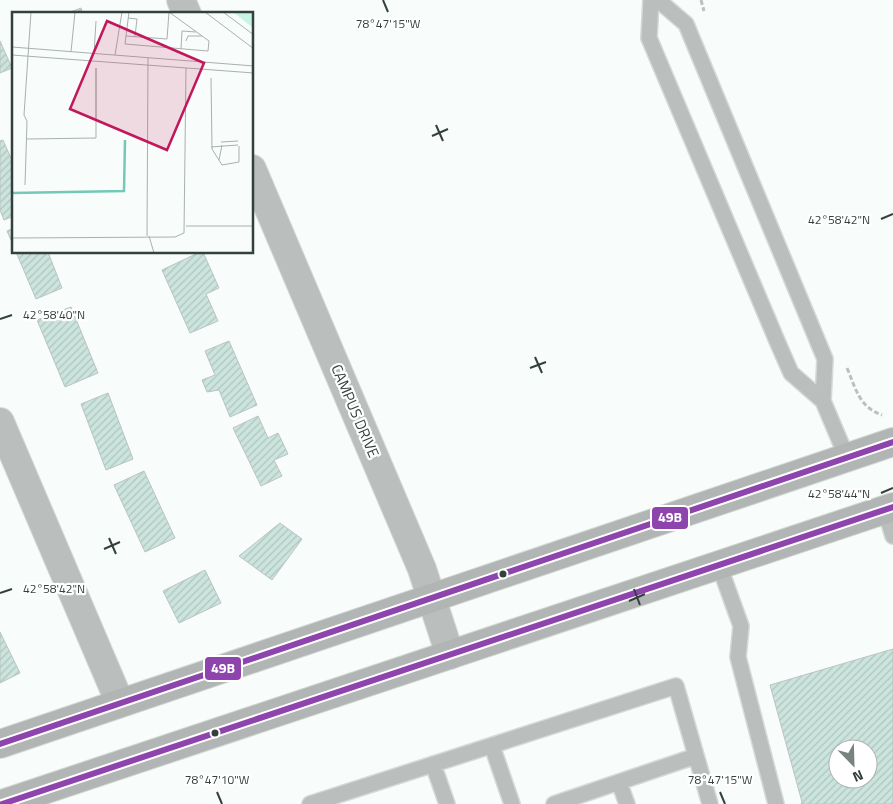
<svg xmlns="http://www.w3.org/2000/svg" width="893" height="804" font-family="'Titillium Web',sans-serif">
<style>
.building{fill:url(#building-hatch);stroke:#bcc3c1;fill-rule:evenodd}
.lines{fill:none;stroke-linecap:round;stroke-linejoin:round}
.service-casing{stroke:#d5d9d8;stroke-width:18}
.minor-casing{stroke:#d5d9d8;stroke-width:30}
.primary-casing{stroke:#d5d9d8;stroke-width:30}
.path{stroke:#bcc0be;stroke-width:3;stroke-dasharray:5 2.5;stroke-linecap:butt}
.service{stroke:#babebd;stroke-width:15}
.minor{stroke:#babebd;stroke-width:28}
.primary{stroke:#b1b6b4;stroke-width:28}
.bus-1-casing{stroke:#fff;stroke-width:10}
.bus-1{stroke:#8e44ad;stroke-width:6}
.ticks{fill:none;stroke:#33403c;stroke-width:2}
.bus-dot{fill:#33403c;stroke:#fff;stroke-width:2}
.labels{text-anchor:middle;stroke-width:4.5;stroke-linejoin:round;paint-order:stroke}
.street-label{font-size:15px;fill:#33403c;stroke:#fff}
.inset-river{fill:none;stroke:#72c9b6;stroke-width:2.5}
.inset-road{fill:none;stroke:#a9b1ae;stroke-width:1}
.view{fill:#c2185b;fill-opacity:0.15;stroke:#c2185b;stroke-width:2.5}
.inset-edge{fill:none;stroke:#33403c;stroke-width:2.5}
.ticks-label{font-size:12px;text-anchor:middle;fill:#33403c;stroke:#fff;stroke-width:4.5;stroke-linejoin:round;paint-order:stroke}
.line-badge{stroke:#fff;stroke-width:2}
.badge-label{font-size:14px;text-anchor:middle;font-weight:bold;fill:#fff}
</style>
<defs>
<pattern id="building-hatch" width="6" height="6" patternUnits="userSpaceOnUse" patternTransform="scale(1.25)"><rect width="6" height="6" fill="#cbe4dd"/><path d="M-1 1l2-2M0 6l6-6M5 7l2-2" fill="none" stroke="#afc5bf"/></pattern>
</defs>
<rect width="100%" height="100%" fill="#f8fcfa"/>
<path class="building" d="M81,8L83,14H65Z
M0,41L12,68L0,73Z
M3,140L14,165V216L4,220L0,210V141Z
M14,228V247L7,231Z
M16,252H48L62,288L36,299Z
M200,252H203L219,288L206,294L218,321L190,333L162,270Z
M71,307L98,373L65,387L37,320Z
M229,341L257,405L230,417L219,390L207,392L202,380L215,375L205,351Z
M108,393L133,459L106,470L81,404Z
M258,416L268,438L278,433L288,454L274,460L282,476L261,486L233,428Z
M144,471L175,538L145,552L114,485Z
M280,523L302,539L272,580L239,556Z
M205,570L221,603L179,623L163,591Z
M0,632L20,673L0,683Z
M893,649V804H801L802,802L770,685ZM838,749H868V779H838Z"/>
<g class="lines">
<g class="service-casing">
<path id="service" d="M651,0L649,38L777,341L791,373L823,401L825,359L686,24L658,0
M823,401L847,458
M885,510L893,536
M719,565L741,626L738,657L776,804
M492,746L512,804
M433,764L447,804
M619,782L627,804
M310,804L676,686L710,804
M554,804L696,756"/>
</g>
<g class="minor-casing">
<path id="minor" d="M181,0L187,14
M252,169L422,569L450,655
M0,422L120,703"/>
</g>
<g class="primary-casing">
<path id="primary" d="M0,744L893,442
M2,804L893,507"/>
</g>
<path class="path" d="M701,0L704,11
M847,368C856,389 859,407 882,415"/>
<use href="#service" class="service"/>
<use href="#minor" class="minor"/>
<use href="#primary" class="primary"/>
<g class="bus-1-casing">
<path id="bus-1" d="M0,744L893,442
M2,804L893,507"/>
</g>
<use href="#bus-1" class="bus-1"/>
</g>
<path class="ticks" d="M383,0L388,12M436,125L443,141M432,136L448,129M881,219L893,214M0,319L12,315M535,357L542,373M530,368L546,362M881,493L893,488M109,538L116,554M104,549L120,542M634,589L640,605M0,593L12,589M629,601L645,594M217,792L222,804M720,792L725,804"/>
<g class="bus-dot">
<circle cx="503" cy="574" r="4.5"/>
<circle cx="215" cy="733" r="4.5"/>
</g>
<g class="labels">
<g class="street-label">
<text transform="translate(355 411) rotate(67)" y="5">CAMPUS DRIVE</text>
</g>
</g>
<g transform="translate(12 12)">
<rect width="241" height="241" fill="#f8fcfa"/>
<path d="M221,0H241V16L230,7Z" fill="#c8f4e8"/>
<path class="inset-river" d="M0,181L112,179L113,128"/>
<path class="inset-road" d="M117,0L113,32L196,39L197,29L157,0M193,0L242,37M211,0L242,23M116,6L125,7L123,24M114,24L155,27L157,0M174,29L176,24H190M0,35L242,54M169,37L170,19L184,20M59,40L63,0M82,42L84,9M0,43L242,61M103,43L110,0M199,66L200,137L210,153L227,150V134M15,127L84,126V56V109M209,130L226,129M199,135L226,133M207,148L210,133M13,173L15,109L12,103L19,0M174,214H242M135,224L136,46M137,224L142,241M0,226L163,225L172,221L174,56"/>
<path class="view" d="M95,9L192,51L155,138L58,97Z"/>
<rect width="241" height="241" class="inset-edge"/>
</g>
<g class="ticks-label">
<text x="388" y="28">78°47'15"W</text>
<text x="839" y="224">42°58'42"N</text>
<text x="54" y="319">42°58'40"N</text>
<text x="839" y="498">42°58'44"N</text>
<text x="54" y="593">42°58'42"N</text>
<text x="217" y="784">78°47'10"W</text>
<text x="720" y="784">78°47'15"W</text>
</g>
<g class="line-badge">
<rect x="651" y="506" width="38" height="24" rx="5" fill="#8e44ad"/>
<rect x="204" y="656" width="38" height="25" rx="5" fill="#8e44ad"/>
</g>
<g class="badge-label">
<text x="670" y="522">49B</text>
<text x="223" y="673">49B</text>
</g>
<g transform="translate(853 764) rotate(157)"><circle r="24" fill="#ffffff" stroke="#adb3b1"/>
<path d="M0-4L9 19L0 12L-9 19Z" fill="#78827e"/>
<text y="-8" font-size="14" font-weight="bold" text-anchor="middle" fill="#33403c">N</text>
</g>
</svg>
